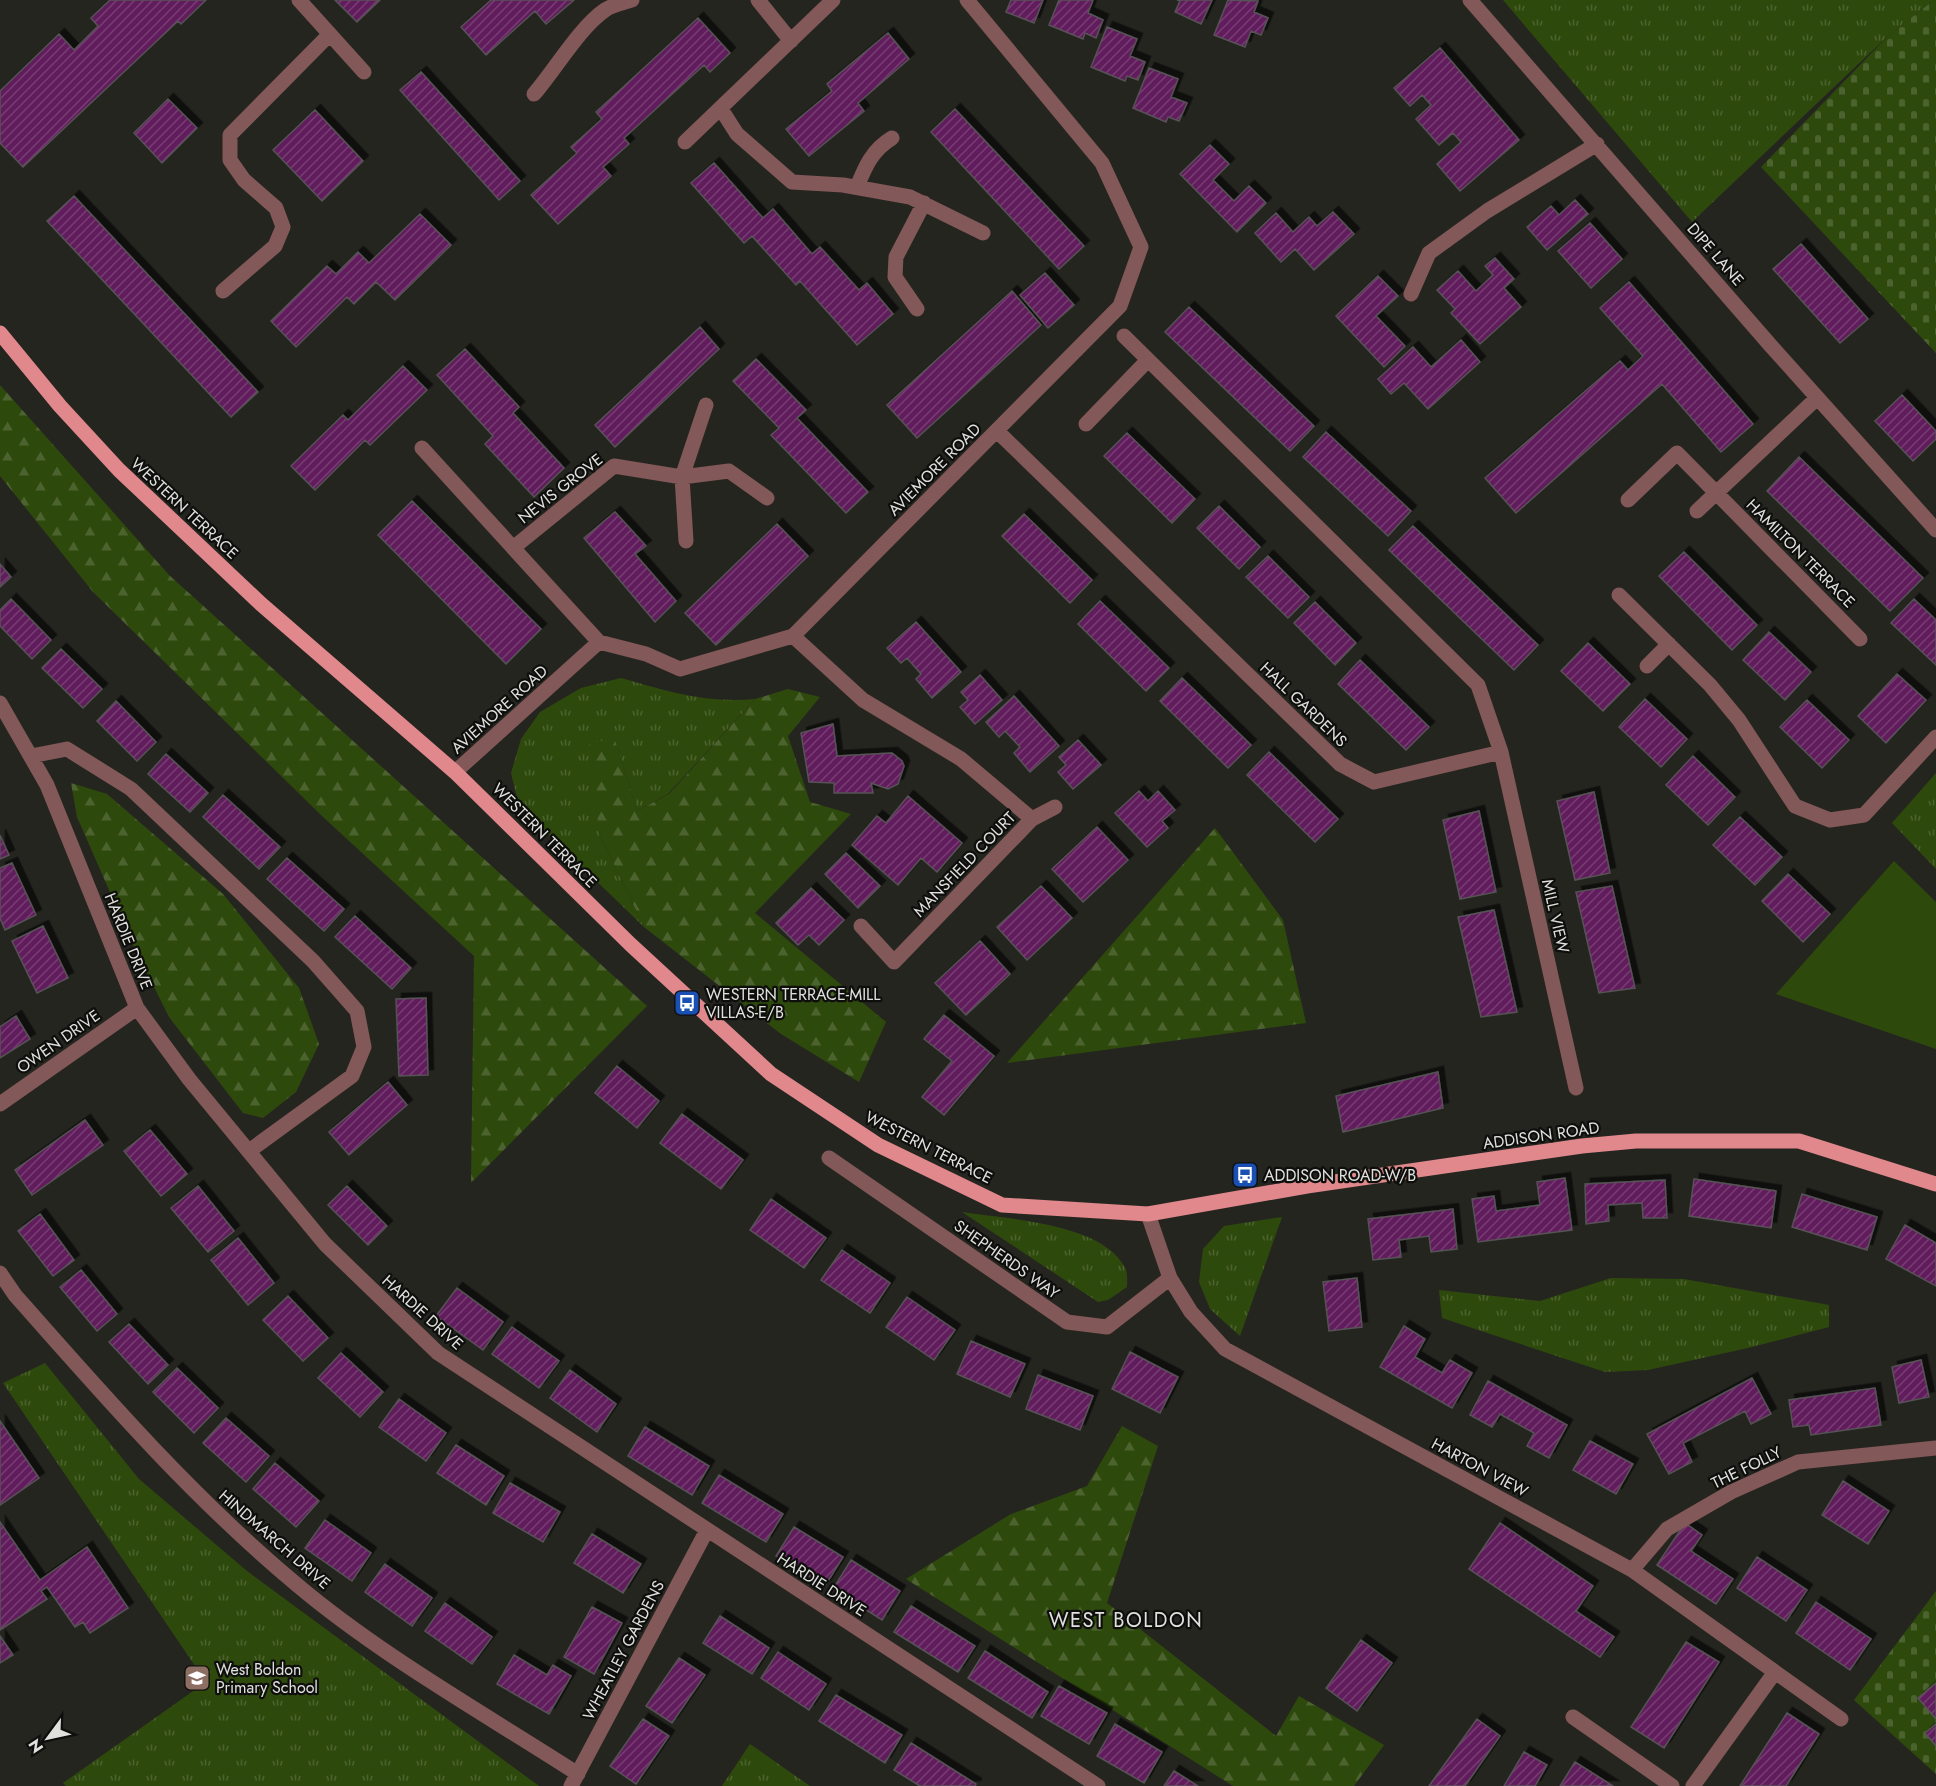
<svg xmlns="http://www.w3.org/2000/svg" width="1936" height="1786" font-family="Jost,sans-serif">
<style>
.grass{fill:url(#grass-tufts)}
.forest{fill:url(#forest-firs)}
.cemetery{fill:url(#cemetery-stones)}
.garden{fill:#2e490c}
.building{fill:url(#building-hatch);stroke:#565256;stroke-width:1.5;filter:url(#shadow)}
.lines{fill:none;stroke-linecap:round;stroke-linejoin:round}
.minor{stroke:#825858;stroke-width:15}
.major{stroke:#e0888b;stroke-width:15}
.labels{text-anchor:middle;stroke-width:4.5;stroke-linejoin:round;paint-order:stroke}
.street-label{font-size:16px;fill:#e0e0dd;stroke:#0e0e0c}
.poi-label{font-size:16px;fill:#e0e0dd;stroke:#0e0e0c;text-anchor:start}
.quarter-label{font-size:20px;letter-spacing:1.5px;fill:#e0e0dd;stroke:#0e0e0c}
</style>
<defs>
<pattern id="grass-tufts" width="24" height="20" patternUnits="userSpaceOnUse" patternTransform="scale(1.5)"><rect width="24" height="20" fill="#2e490c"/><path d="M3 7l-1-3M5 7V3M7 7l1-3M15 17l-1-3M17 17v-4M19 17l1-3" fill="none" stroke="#4c632f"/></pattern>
<pattern id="forest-firs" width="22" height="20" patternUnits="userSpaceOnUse" patternTransform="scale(1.5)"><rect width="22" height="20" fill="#2e490c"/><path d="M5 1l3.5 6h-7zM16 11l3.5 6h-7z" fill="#4c632f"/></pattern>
<pattern id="cemetery-stones" width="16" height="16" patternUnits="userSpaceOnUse" patternTransform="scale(1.5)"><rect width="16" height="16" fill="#2e490c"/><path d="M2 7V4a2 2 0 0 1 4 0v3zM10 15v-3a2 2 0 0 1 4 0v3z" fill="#4c632f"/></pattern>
<pattern id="building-hatch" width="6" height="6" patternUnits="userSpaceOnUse" patternTransform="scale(1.5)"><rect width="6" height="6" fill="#611d5b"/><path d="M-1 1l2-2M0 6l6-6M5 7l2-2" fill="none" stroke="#773e72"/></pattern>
<filter id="shadow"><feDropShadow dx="5.5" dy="-5.5" stdDeviation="0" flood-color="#0009"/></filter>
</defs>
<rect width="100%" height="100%" fill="#252520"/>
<path class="grass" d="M1503,0H1934L1889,35L1692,222Z
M621,678C665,691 709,704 755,699L668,794L637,811L615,740L599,833L644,927L519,806L511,773L521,739L540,712L581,688Z
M1936,773V869L1892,823Z
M962,1212C1006,1219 1104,1223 1125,1268C1128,1273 1127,1281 1127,1287L1108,1300L1098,1302Z
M1282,1217L1240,1336L1210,1309L1199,1282L1203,1249L1224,1226Z
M1611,1278L1684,1279L1829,1305V1327L1748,1348L1648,1370L1605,1372L1442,1318L1439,1290L1540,1301Z
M45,1363L139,1479L247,1571L539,1786H66L63,1783L206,1682L3,1383Z
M750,1744L810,1786H722Z"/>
<path class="forest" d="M0,385L169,575L647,1006L471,1183L474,956L322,816L93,592L0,476Z
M788,689L820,697L788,736L810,802L851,814L755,913L886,1022L859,1082L781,1034L644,927L599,833L589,742L615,740L637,811L669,794L755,699Z
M71,783L107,794L223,894L299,988L319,1044L296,1092L263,1118L243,1113L169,1017L135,949L77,817Z
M1215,828L1283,920L1306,1023L1007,1063Z
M1122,1426L1158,1446L1107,1603L1276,1736L1299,1696L1384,1745L1354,1786H1233L906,1579L1011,1514L1087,1486Z"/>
<path class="cemetery" d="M1934,0H1936V353L1761,167L1889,35Z
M1936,1591V1774L1854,1700Z"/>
<path class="garden" d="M1894,861L1936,902V1049L1776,994Z"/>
<path class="building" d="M110,0H206L181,24L178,21L23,167L0,143V91L59,34L74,50L98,26L91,18Z
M335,0H380L357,22Z
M491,0H574L546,24L535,11L486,55L461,27Z
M1011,0H1043L1034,23L1006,12Z
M1059,0H1093L1088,13L1103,20L1096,38L1085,33L1083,39L1049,25Z
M1177,0H1212L1201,24L1175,12L1180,1Z
M1228,0L1258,1L1254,12L1268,18L1261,35L1251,31L1245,47L1214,35Z
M698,18L730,53L710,72L704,65L624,138L629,144L603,167L611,176L558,224L531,195L577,153L571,147L602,119L596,112Z
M1107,27L1137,39L1130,56L1145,62L1138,80L1127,76L1125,81L1091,67Z
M888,33L909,59L858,103L864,111L809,156L786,129L832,91L827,84Z
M1440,48L1519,140L1460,191L1437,164L1461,142L1453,133L1439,145L1416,119L1431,105L1422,95L1410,106L1394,88Z
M1149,68L1178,79L1171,97L1187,103L1179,121L1168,117L1166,122L1133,108Z
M421,72L520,181L499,200L400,90Z
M168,99L197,128L162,163L134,133Z
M955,109L1084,246L1059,269L931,132Z
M315,110L363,161L322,201L273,150Z
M1210,145L1229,164L1213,180L1234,201L1249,186L1266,203L1237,232L1180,174Z
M714,163L763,218L773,209L812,254L820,247L859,290L867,283L893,314L857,345L800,281L796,285L752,236L744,243L691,183Z
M74,196L258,392L231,417L47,221Z
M1575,200L1588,214L1547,250L1527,227L1551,206L1559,215Z
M1333,212L1354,234L1314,270L1295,249L1281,262L1255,233L1276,213L1293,232L1309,217L1317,226Z
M420,214L451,245L395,300L376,282L354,304L347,297L296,347L271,321L327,266L336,274L358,252L369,263Z
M1590,223L1622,259L1591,288L1558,251Z
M1801,244L1868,319L1840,343L1773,269Z
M1495,258L1514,279L1504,288L1521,307L1480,344L1451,313L1455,309L1437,290L1458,271L1476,291L1493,275L1485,266Z
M1045,273L1074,305L1048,328L1020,295Z
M1378,276L1398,296L1376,316L1405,346L1384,367L1336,316Z
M1629,282L1753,424L1721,452L1662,384L1516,513L1485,478L1620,361L1628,370L1643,356L1600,308Z
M1012,291L1041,325L917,438L887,405Z
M1189,307L1314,426L1290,451L1165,332Z
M700,327L719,349L615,447L595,425Z
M1461,340L1480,362L1428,409L1404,383L1391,394L1378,379L1413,347L1431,367Z
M465,349L519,407L513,413L564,468L534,497L485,444L493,436L437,375Z
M756,359L806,410L797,418L868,492L846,513L771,435L779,428L733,381Z
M403,366L427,390L370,445L365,440L315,490L291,466L343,415L348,420Z
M1902,395L1936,431V439L1913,461L1875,421Z
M1326,432L1411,511L1388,536L1303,457Z
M1127,433L1195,499L1172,523L1104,456Z
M1799,457L1923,578L1890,611L1767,491Z
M412,501L541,629L506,664L378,535Z
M1219,506L1260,547L1239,569L1197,528Z
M615,512L646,546L635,554L676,601L655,622L584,538Z
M1024,514L1092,580L1070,603L1002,536Z
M777,524L808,556L716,645L685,613Z
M1413,526L1538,645L1514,670L1389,550Z
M1684,552L1757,625L1732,650L1659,576Z
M1268,556L1309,597L1288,618L1246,577Z
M0,564L11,577L0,587Z
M11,599L51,640L32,659L0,626V610Z
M1914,599L1936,620V665L1891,623Z
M1100,601L1169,668L1146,691L1078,624Z
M1315,602L1356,643L1335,665L1294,623Z
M916,622L961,672L932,698L916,679L921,674L907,658L901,663L887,648Z
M1769,632L1811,672L1785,700L1743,660Z
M1588,643L1630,684L1603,711L1561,671Z
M61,649L102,689L83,708L42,668Z
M1360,660L1429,727L1406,750L1338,684Z
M1897,674L1926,700L1886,743L1858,716Z
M980,675L1002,700L975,724L960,707L968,700L961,692Z
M1182,678L1251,745L1228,768L1160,701Z
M1014,696L1059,746L1030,772L1014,753L1020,747L1005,731L999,737L986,722Z
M1645,699L1687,739L1661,767L1619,727Z
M1807,700L1849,740L1822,768L1780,727Z
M116,701L156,742L137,761L97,721Z
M833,724L837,756L892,753L902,761L904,766L898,784L888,789L871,783L873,793H834V783L809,782L801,733Z
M1078,740L1101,765L1073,789L1058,772L1066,765L1059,757Z
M1269,752L1338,819L1315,842L1247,775Z
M166,754L208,793L190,812L148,774Z
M1693,756L1735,797L1708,825L1666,785Z
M1139,791L1148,801L1158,791L1175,810L1162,821L1168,828L1147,847L1115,813Z
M1594,792L1610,873L1575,880L1557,801Z
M223,795L280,847L259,869L203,817Z
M908,796L962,843L937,872L921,858L898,885L852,845L877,816L886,823Z
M1479,811L1496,892L1460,899L1443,820Z
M1740,817L1782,857L1755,885L1713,845Z
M1097,827L1128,860L1083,902L1052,869Z
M0,835L9,855L0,859Z
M846,853L880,886L858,908L825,874Z
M287,858L344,909L324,931L267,879Z
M12,863L36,915L5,930L0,918V868Z
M1788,874L1830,914L1803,942L1762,901Z
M1041,886L1072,918L1027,960L997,927Z
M1612,886L1635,988L1599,993L1576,892Z
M811,888L844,920L819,945L809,935L798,945L776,923Z
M1494,910L1517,1012L1481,1017L1458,917Z
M355,916L411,968L392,989L335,937Z
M43,926L68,978L37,993L12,941Z
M980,941L1010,974L966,1015L935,983Z
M426,998L428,1075L399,1076L396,999Z
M944,1015L994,1056L944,1115L922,1097L952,1061L924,1039Z
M16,1016L30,1039L0,1058V1027Z
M617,1066L659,1101L637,1128L595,1093Z
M1438,1072L1443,1108L1343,1132L1336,1096Z
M388,1082L407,1105L349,1155L329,1132Z
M682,1114L743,1160L721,1189L660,1143Z
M85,1120L103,1145L32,1195L15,1170Z
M150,1130L187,1174L161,1196L124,1151Z
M1565,1178L1572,1230L1478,1242L1472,1199L1494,1196L1496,1211L1540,1205L1537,1182Z
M1694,1179L1776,1191L1771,1228L1689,1216Z
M1665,1180L1667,1218H1643L1642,1203L1608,1205L1609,1221L1586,1224L1585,1184Z
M198,1186L234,1231L208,1252L171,1208Z
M347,1186L387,1226L368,1245L328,1205Z
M1802,1194L1877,1217L1867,1250L1792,1227Z
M771,1199L826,1238L804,1268L750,1230Z
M1453,1209L1457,1249L1431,1252L1429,1236L1399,1240L1401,1257L1373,1260L1368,1219Z
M40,1214L74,1260L53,1276L18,1231Z
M1905,1225L1936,1243V1286L1886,1259Z
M238,1238L274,1283L248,1305L211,1260Z
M842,1250L890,1283L870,1313L821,1280Z
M81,1270L117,1314L97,1331L60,1287Z
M1357,1278L1362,1327L1329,1331L1323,1282Z
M457,1288L503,1322L483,1350L436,1316Z
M288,1296L328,1338L303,1361L263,1320Z
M907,1297L955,1330L934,1360L886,1327Z
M129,1324L168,1365L148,1384L109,1342Z
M1404,1326L1425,1339L1415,1357L1442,1373L1450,1360L1472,1373L1452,1408L1380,1367Z
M512,1327L559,1361L539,1388L492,1354Z
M971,1341L1025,1364L1010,1397L957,1374Z
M1130,1352L1178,1377L1160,1413L1112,1389Z
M341,1353L383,1392L360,1417L318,1378Z
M1921,1360L1929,1397L1899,1403L1892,1367Z
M177,1368L218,1408L194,1433L153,1392Z
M570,1370L616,1404L597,1432L550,1398Z
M1038,1375L1093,1396L1080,1430L1026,1409Z
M1752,1378L1771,1414L1751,1424L1745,1411L1683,1443L1692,1462L1669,1474L1647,1434Z
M1488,1381L1567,1425L1549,1458L1527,1446L1534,1433L1500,1414L1492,1427L1470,1415Z
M1875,1388L1881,1425L1811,1435L1809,1425L1793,1427L1789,1400Z
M399,1399L446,1433L426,1461L379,1427Z
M226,1418L269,1456L246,1482L203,1443Z
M0,1421L39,1478L0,1505Z
M645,1427L709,1466L692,1495L628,1456Z
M1590,1441L1633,1464L1616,1494L1573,1470Z
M456,1445L504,1476L486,1505L437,1473Z
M275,1463L319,1501L296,1527L253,1489Z
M719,1475L783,1514L766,1542L702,1503Z
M1843,1481L1889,1511L1868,1544L1822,1515Z
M510,1483L560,1512L543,1542L493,1513Z
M325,1520L371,1553L352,1581L305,1548Z
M0,1522L40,1580L87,1547L128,1608L90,1633L83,1622L75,1627L47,1587L41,1591L47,1599L0,1630Z
M1500,1523L1593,1586L1576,1611L1614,1637L1600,1657L1469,1569Z
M1685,1523L1702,1535L1691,1551L1733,1579L1716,1604L1657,1565Z
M794,1527L843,1557L825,1586L776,1556Z
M592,1534L641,1564L623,1593L574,1563Z
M1757,1557L1807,1590L1786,1621L1737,1588Z
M851,1560L900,1591L882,1620L833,1589Z
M385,1564L432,1598L412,1626L365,1592Z
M1816,1602L1871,1639L1850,1670L1796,1633Z
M445,1603L492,1637L472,1664L425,1631Z
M911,1606L975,1646L958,1672L894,1632Z
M592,1607L622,1623L594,1674L564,1657Z
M720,1616L769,1648L752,1674L703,1643Z
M0,1636L13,1655L0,1663Z
M1361,1640L1392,1663L1357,1711L1326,1688Z
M1686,1642L1719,1662L1664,1748L1631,1727Z
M985,1651L1048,1692L1032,1718L968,1678Z
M778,1652L826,1684L809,1710L761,1678Z
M514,1655L547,1675L553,1665L571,1676L549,1714L497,1684Z
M679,1658L705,1675L672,1723L646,1706Z
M1936,1683V1719L1918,1698Z
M1059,1686L1107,1713L1089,1744L1041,1716Z
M836,1695L902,1735L885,1763L819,1721Z
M1787,1713L1819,1734L1786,1786H1740Z
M643,1719L669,1736L636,1784L610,1766Z
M1477,1719L1500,1736L1465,1786H1429Z
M1115,1724L1162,1752L1144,1783L1097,1756Z
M1936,1724V1746L1925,1733Z
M911,1743L976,1784L975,1786H920L894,1770Z
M1524,1752L1547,1765L1535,1786H1504Z
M1575,1762L1613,1786H1560Z
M1174,1771L1198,1786H1164Z"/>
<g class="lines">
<path class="minor" d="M299,0L364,72
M758,0L791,41
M1470,0L1771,346L1936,530
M534,94C555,70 579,28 605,10C612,5 623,3 632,0
M721,109L737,134L792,182L843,185L910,197L983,233
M685,142L833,0
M857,187C865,167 872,150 892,138
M223,291L275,246L283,227L276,208L244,180L230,160V135L330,34
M1411,294L1429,253L1487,211L1597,144
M917,309L895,277L896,257L924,203
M1086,424L1148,360
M997,431L1340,764L1374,782L1501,752L1478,685L1124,336
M422,448L599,642
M1628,500L1677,453L1860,639
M1697,511L1817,398
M686,541L682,477L706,405
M513,548L614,466L682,477L729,471L767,498
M1619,595L1710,685L1739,720L1795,806L1830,820L1864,815L1936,737
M793,636L863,700L961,759L1032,819L894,962L861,926
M1647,666L1669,644
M0,703L47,785L137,1008L189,1079L325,1244L438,1353L1098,1786
M1501,752L1576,1088
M31,756L67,749L131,789L313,961L357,1011L364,1047L352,1076L249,1151
M455,772L599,642L646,654L680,669L793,636L1120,306L1141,247L1102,163L967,0
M1032,819L1055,807
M0,1104L137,1008
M829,1158L1067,1322L1107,1327L1170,1278
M1148,1214L1170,1278L1191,1312L1225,1349L1632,1570L1841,1719
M0,1273L15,1295C104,1396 192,1497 296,1584C380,1655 485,1714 578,1774
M1632,1570L1667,1529L1731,1492L1798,1462L1936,1448
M1573,1717L1672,1786
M571,1786L707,1530
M1693,1786L1775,1672"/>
<path class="major" d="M0,333L60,406L119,470L261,604L455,772L630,944L771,1074L878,1145L1002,1205L1148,1214L1307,1186L1582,1146L1636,1141H1799L1936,1184"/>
</g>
<defs>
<g id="bus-square" transform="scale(1.35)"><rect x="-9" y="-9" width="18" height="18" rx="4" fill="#1a4fb4" stroke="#0e0e0c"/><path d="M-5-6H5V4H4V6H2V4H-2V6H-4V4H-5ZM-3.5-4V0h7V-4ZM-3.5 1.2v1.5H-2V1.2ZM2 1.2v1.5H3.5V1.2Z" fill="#fff"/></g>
<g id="school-square" transform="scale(1.35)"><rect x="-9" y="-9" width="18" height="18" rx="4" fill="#8d6e63" stroke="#0e0e0c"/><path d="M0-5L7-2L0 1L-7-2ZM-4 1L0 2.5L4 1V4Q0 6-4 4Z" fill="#fff"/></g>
</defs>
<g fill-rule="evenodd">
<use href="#bus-square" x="687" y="1003"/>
<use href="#bus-square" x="1245" y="1175"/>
<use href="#school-square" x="197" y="1678"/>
</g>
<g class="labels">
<g class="street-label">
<text transform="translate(1716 254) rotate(49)" y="6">DIPE LANE</text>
<text transform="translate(934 469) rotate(-45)" y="6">AVIEMORE ROAD</text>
<text transform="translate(560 488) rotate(-38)" y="6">NEVIS GROVE</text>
<text transform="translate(185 508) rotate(43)" y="6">WESTERN TERRACE</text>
<text transform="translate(1801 553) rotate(45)" y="6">HAMILTON TERRACE</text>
<text transform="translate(1304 704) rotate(44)" y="6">HALL GARDENS</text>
<text transform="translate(499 709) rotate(-42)" y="6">AVIEMORE ROAD</text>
<text transform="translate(545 835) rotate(45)" y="6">WESTERN TERRACE</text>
<text transform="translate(964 864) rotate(-46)" y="6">MANSFIELD COURT</text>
<text transform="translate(1556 916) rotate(77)" y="6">MILL VIEW</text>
<text transform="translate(129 941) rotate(68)" y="6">HARDIE DRIVE</text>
<text transform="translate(58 1041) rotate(-35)" y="6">OWEN DRIVE</text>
<text transform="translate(1541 1135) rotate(-8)" y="6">ADDISON ROAD</text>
<text transform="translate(929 1147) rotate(27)" y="6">WESTERN TERRACE</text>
<text transform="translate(1007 1259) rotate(35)" y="6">SHEPHERDS WAY</text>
<text transform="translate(423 1312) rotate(42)" y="6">HARDIE DRIVE</text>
<text transform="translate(1480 1467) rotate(28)" y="6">HARTON VIEW</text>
<text transform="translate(1746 1467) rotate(-26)" y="6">THE FOLLY</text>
<text transform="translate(275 1539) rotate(41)" y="6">HINDMARCH DRIVE</text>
<text transform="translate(822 1584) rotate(33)" y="6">HARDIE DRIVE</text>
<text transform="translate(623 1650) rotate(-62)" y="6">WHEATLEY GARDENS</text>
</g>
<g class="poi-label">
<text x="706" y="1000">WESTERN TERRACE-MILL<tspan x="706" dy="18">VILLAS-E/B</tspan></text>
<text x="1264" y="1181">ADDISON ROAD-W/B</text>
<text x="216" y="1675">West Boldon<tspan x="216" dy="18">Primary School</tspan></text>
</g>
<g class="quarter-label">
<text x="1126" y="1627">WEST BOLDON</text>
</g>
</g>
<g transform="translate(48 1738) rotate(237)" stroke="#0e0e0c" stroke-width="4.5" paint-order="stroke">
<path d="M0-4.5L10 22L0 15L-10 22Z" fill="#e0e0dd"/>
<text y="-9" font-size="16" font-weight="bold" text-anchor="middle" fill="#e0e0dd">N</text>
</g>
</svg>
